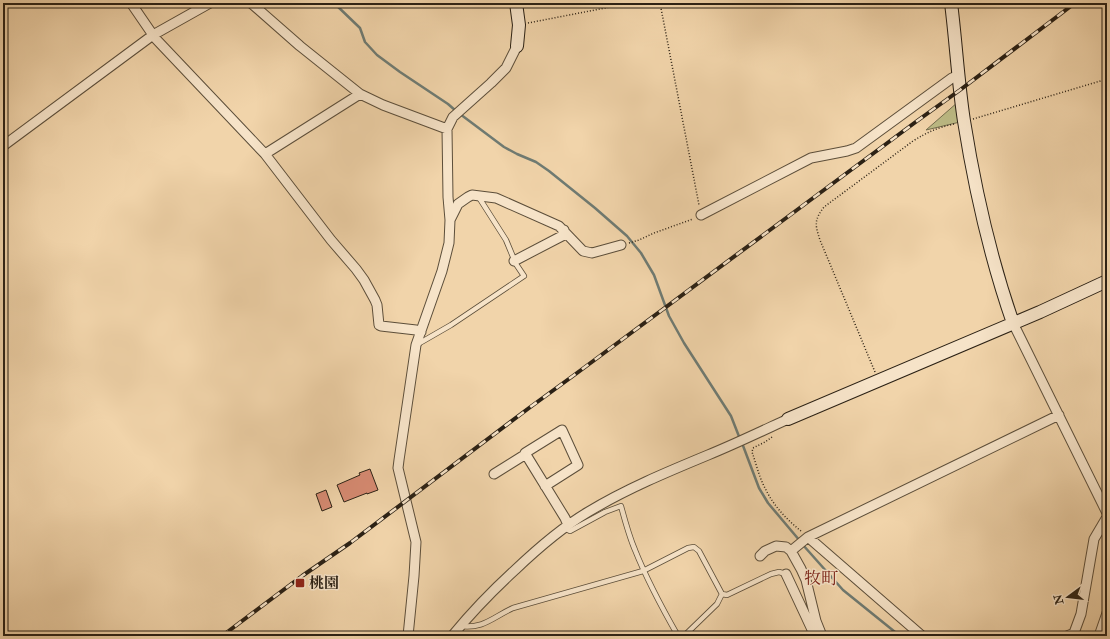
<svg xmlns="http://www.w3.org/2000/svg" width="1110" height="639" font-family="'IM FELL Double Pica','Noto Serif JP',serif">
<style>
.green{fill:#bdbc86;stroke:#746e4e}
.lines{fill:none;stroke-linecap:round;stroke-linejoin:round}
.stream{stroke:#6f7b73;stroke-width:2.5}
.building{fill:#d88b73;stroke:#2b2115}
.lane-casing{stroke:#5c4e3a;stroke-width:6}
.street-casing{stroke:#5c4e3a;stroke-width:11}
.secondary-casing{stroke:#2b2115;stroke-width:14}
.path{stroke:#2b2115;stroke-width:1.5;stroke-dasharray:1 2;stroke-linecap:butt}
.lane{stroke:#f6e3c8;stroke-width:4.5}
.street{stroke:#f6e3c8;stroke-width:9}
.secondary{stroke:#f6e3c8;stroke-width:12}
.rail-casing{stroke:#2b2115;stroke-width:4}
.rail{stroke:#f6e3c8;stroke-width:2.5;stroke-dasharray:8;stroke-linecap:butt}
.poi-dot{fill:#8f2418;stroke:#f6e3c8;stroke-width:1.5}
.labels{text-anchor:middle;stroke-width:3;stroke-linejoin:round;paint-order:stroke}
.poi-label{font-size:15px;font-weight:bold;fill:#2b2115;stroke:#f6e3c8;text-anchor:start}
.quarter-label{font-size:17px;fill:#7a1f14;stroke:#f6e3c8}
</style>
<rect width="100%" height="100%" fill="#f1d4aa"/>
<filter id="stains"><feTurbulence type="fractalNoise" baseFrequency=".005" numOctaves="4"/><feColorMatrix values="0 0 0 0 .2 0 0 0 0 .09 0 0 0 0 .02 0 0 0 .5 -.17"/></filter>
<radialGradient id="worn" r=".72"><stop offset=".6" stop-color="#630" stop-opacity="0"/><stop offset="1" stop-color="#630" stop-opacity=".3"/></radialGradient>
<path class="green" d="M958,102L960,122L926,130Z"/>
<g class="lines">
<path class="stream" d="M334,3L360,28L365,42L377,55L400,72L448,104L456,111
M460,114L504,147L517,154L536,162L549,171L595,208L627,236L641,253L654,275L669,316L684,343L731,416L740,439
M742,443L759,488L768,503L800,541
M803,545L843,590L900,636"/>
</g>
<path class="building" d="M370,469L378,490L367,494V493L344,502L337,485L360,475L359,473Z
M326,490L332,507L322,511L316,494Z"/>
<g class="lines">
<g class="lane-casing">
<path id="lane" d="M418,344L451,325L524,276L516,264L506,240L478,196
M564,528L570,531L605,512L621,506C625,521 629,536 635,550C647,580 662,608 678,636
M460,626C484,629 493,617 513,608L643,571L688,548L694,547L699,551L722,594L727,595L771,574L779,572L786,574
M684,636L717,604L722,594"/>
</g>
<g class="street-casing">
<path id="street" d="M131,3L155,38L265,154L331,240L356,269L364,280L375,300L377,305L379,325L381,326L416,330L421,332
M251,3L300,46L360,94L383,105L447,129
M153,35L210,3
M3,146L153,35
M265,154L360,94
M701,215L811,158L847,151L856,148L952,78L959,75
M450,220L458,204L468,197L472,195L496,198L559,226L583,251L592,253L621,245
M514,261L562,236L564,230
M1013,323L1107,513
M494,474L526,454
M545,486L578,465L562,430L525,453L565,518L568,525
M808,537L922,636
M791,551L808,537L1059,415
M760,556L765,551L776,546L786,547L791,551L801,569L806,580L816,621L822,636
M786,574L815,636
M408,636L414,576L416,542L398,468L399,460L416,345L442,271L449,243L450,220L448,197L447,129L453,117L491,83L506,68L517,46
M452,636C471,613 492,591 515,570C537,549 561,528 588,512C626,489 667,472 708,455C735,444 762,431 788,419
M1067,636L1074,633L1081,614L1094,539L1107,517
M1099,636L1107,613"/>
</g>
<g class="secondary-casing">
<path id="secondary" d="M516,3L519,25L517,46
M951,3C956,42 958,82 964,121C975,190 990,257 1013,323
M788,419L1040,312L1107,281"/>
</g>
<path class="path" d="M660,3L699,205
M528,23L631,3
M973,119L1107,79
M629,243L639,240L654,233L693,219
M875,372L820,240C815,225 814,220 824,207L913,141C928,132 936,128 954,124
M772,437L765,442L753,448L752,452C756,463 759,477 765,488C773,505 786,519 801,531"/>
<use href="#lane" class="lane"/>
<use href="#street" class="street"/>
<use href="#secondary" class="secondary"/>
<g class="rail-casing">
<path id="rail" d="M222,636L302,576L350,543L529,408L577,373L917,121L960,90L1075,3"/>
</g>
<use href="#rail" class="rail"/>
</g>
<rect class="poi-dot" x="295" y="578" width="10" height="10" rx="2"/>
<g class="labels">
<g class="poi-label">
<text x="309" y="588">桃園</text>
</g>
<g class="quarter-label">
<text x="821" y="584">牧町</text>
</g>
</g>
<rect width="1110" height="639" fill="none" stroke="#f1d4aa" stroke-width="16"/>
<rect x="4" y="4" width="1102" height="631" fill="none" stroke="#2b2115" stroke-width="2"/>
<rect x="8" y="8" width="1094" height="623" fill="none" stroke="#2b2115"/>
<g transform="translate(1068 597) rotate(255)" stroke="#f6e3c8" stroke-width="3" paint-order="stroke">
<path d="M0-3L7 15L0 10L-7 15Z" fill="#2b2115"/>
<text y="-6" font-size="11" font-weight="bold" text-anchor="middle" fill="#2b2115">N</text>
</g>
<rect width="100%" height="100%" filter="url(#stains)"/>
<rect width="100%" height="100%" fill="url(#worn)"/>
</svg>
